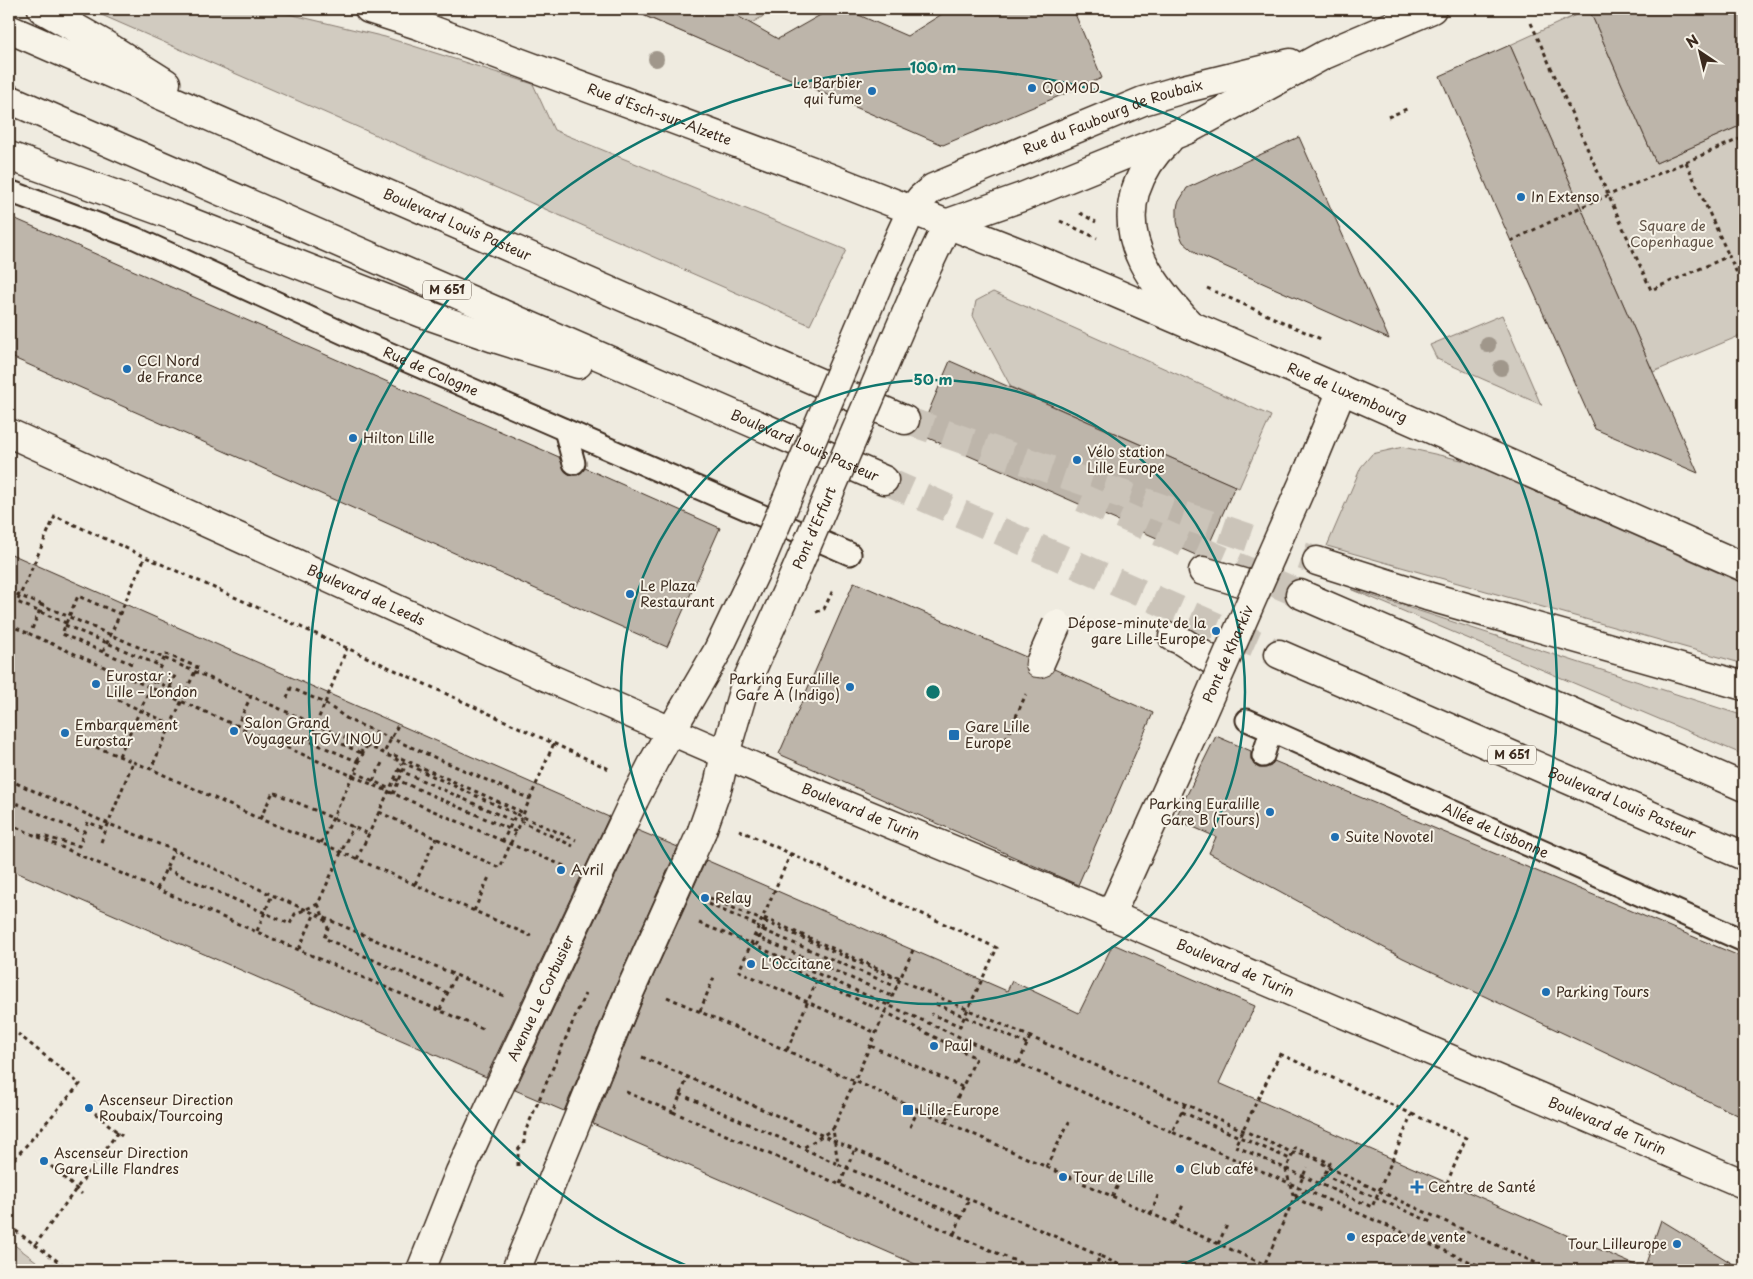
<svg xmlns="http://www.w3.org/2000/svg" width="1753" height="1279" font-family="'Playpen Sans',sans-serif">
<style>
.green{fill:#d1cbc0;stroke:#867a6f}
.building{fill:#bdb5aa;stroke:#3b2a1e}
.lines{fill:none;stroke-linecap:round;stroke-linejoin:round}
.trunk-tunnel{stroke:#cbc4b9;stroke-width:28;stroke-dasharray:28 14;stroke-linecap:butt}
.service-casing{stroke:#3b2a1e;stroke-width:25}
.pedestrian-casing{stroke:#3b2a1e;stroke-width:31}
.minor-casing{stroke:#3b2a1e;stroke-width:31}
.tertiary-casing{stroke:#3b2a1e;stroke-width:31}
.secondary-casing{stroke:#3b2a1e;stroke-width:31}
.primary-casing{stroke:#3b2a1e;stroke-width:31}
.trunk-casing{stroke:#3b2a1e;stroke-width:31}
.path{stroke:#3b2a1e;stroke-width:3;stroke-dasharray:4 4;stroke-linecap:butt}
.service{stroke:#f7f3e8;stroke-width:21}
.pedestrian{stroke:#f7f3e8;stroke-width:28}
.minor{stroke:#f7f3e8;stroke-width:28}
.tertiary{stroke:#f7f3e8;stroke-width:28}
.secondary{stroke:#f7f3e8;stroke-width:28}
.primary{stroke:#f7f3e8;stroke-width:28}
.trunk{stroke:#f7f3e8;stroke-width:28}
.pedestrian-bridge-casing{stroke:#3b2a1e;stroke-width:31;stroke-linecap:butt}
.minor-bridge-casing{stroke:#3b2a1e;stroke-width:31;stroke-linecap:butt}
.tertiary-bridge-casing{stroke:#3b2a1e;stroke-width:31;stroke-linecap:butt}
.secondary-bridge-casing{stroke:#3b2a1e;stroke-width:31;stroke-linecap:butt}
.pedestrian-bridge{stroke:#f7f3e8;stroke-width:28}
.minor-bridge{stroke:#f7f3e8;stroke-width:28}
.tertiary-bridge{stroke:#f7f3e8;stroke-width:28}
.secondary-bridge{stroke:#f7f3e8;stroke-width:28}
.tree{fill:#a0978b}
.ring{fill:none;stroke:#0f766e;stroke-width:2.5}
.poi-dot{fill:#1f6fb2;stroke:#f7f3e8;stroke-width:2}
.labels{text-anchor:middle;stroke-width:4;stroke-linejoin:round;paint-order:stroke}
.shield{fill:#f7f3e8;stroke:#73665b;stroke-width:1}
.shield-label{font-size:12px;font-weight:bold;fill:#3b2a1e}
.poi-label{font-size:14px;fill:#3b2a1e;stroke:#f7f3e8;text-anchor:start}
.street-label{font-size:14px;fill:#3b2a1e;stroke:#f7f3e8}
.park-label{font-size:14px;fill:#605246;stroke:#f7f3e8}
.centre{fill:#0f766e;stroke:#f7f3e8;stroke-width:2.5}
.ring-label{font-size:15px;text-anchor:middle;font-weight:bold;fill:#0f766e;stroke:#f7f3e8;stroke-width:4;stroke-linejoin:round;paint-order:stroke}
</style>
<rect width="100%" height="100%" fill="#efebe0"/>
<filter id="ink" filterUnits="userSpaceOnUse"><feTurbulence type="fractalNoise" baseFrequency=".02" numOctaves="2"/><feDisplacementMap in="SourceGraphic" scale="10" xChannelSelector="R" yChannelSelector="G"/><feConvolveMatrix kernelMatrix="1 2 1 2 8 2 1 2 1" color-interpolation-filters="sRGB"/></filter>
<g filter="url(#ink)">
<path class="green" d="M88,9H268L385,37L533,84L554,130L846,250L810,325Z
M628,9H776L713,45Z
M1589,9L1656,163L1744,124V334L1653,372L1510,45Z
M993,292L1271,416L1239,488L1011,387L973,316L976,301Z
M1502,315L1541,405H1542L1437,359L1430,345Z
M1403,447L1466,461L1744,584V664L1327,546L1361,467L1372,454Z
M1351,589L1744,716V755Z
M9,1241L48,1270H9Z"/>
<path class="building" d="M629,9H725L778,39L831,9H845L907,36L950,9H1073L1102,78L943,145Z
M1589,9H1744V124L1656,163Z
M1510,45L1653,372L1698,473L1595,429L1493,201L1440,76Z
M1299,137L1389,339L1197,254L1183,242L1180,235L1177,221V209L1178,203L1187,188Z
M9,216L559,457L565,471L570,475H578L585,468L720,528L667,647L9,356Z
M950,361L1235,486L1204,556H1198L919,434Z
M9,553L609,817L486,1077L9,869Z
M854,582L1026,657L1025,665L1028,673L1033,677L1042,678L1050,675L1054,669L1153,713L1078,885L779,754Z
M1216,736L1251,751V759L1254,765L1259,768H1266L1271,766L1274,761L1744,958V1118L1403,958L1209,853L1216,837L1175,819Z
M637,830L678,847L616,985L564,1111L515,1090Z
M706,860L1007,991L1012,981L1079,1013L1113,944L1255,1006L1219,1083L1644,1269L1661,1220L1743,1270H929L593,1124L644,997Z"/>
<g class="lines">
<path class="trunk-tunnel" d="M905,420L1317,561
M884,480L1279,654
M1082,498L1300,594"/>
<g class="service-casing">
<g id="service">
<path id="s1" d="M9,191L135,238L354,338L850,554"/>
<path d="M565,430L574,463"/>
<path id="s2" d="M1247,720L1744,941"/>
<path d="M1263,756L1271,731"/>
</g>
</g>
<g class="pedestrian-casing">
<path id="pedestrian" d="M1203,571L1257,587
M1173,637L1180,640L1222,667"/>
</g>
<g class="minor-casing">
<path id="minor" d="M1311,465L1342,390
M1110,916L1195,729"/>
</g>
<g class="tertiary-casing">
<g id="tertiary">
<path id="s3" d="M369,9L421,26L815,172L1036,259L1342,390L1744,567"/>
<path d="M634,800L654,761L671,731"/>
<path d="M702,831L718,786L725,754"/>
<path d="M421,1270L460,1172L500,1085"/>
</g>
</g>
<g class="secondary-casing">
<g id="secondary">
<path d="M1168,141C1152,155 1142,171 1135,192C1120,247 1156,286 1190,325"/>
<path id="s4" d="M881,277L912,209L921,198L933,188L1143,101L1183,89L1290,63"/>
<path d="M915,293L948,223L1022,197L1189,129L1324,55L1432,9"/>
<path d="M671,731L717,652L762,558"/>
<path d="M725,754L745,685L795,573"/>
</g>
</g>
<g class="primary-casing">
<g id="primary">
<path id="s5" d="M9,433L542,675L782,779L1144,929L1744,1184"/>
</g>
</g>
<g class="trunk-casing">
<g id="trunk">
<path d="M42,9L104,44L166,83"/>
<path id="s6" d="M9,29L905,420"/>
<path id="s7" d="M9,99L884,480"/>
<path d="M9,156L180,218L422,313L494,338L578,364"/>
<path d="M1317,561L1427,596L1744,686"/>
<path d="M1300,594L1744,787"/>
<path id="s8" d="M1279,654L1744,856"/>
</g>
</g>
<path class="path" d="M1531,23L1651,290L1729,256L1736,271L1744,267
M1388,117L1409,108
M1686,162L1729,256
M1080,213L1096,222
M1060,221L1097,238
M1511,241L1581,207L1744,137
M1207,288L1323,340
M9,591L42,605
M816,612L824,609L834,588
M66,623L78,596L120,614
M9,625L30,634
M65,625L161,666
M103,652L62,634L66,623L17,602L55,516L347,648L609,769
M132,664L103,652L145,557
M154,681L184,694
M167,694L176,673
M287,698L291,688L325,703L347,648
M118,700L171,724
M237,726L30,634L42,605L251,696
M1006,739L1026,694
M342,744L361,753
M96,747L151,769L260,819L321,843L531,936
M385,751L398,725
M394,755L524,813
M119,756L166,654L197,667L151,769
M357,761L364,746
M359,762L309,741L325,703L349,720L530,799
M399,770L513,821
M355,772L390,789
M395,779L516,832
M9,780L109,824L174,850L272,895L504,996
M373,781L382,763
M393,794L406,764
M9,800L83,833
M379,812L500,868L554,743
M260,819L273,792L369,834
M520,821L573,846
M9,824L157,889L485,1030
M739,830L997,948L960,1026L931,1014
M38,835L79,846L88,822L106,830
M503,841L237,726L251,696L364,746L375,749L406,764L516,814
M101,842L133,762
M321,843L368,743L377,747
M791,853L739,971L876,1033
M357,859L402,763
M564,866L503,841L516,814L576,840
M166,869L290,924L295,914L318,904L353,826
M415,884L436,838
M157,889L174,850
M710,898L766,922
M318,904L328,928L324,938L448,993
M708,904L759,926
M474,911L489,877
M764,918L900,978
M699,923L756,946
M763,930L897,987
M257,931L272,895
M755,936L892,996
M299,949L315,913
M913,950L833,1129L838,1164L961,1217
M789,968L885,1012L976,1058L946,1122
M667,997L1277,1270
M936,1004L1027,1044
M440,1010L456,974
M700,1011L714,977
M871,1046L962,1087
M787,1050L817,980
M1280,1054L1412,1114L1372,1207L1235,1146Z
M642,1057L688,1077
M1019,1063L1030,1037
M626,1092L673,1112
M680,1094L803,1148L833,1129
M1185,1104L1172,1132L1489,1270
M1182,1112L1290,1159
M95,1113L122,1136
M1412,1114L1466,1138L1447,1183
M910,1127L918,1110
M1172,1132L756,946L766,922L1185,1104L1293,1153C1305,1154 1318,1158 1327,1167L1551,1270
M804,1149L838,1164
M9,1165L80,1084L18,1034
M51,1166L82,1194
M518,1166V1150L524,1142L525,1132L585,994
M1046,1167L1069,1122
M1324,1175L1431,1222
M840,1184L855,1149
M1112,1197L1123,1175
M1295,1198L1321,1210
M1151,1214L1159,1193
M1174,1224L1184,1203
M9,1226L70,1270
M954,1234L969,1199
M1218,1244L1228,1223
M35,1245L118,1132
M1036,1270L673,1112L688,1077L1100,1256
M1094,1270L1100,1256L1131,1270
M1262,1270L1294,1198L1320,1184L1330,1163L1295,1148L1286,1170L1294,1198L1307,1167"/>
<use href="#service" class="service"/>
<use href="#pedestrian" class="pedestrian"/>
<use href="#minor" class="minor"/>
<use href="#tertiary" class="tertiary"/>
<use href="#secondary" class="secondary"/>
<use href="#primary" class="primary"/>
<use href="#trunk" class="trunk"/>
<g class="pedestrian-bridge-casing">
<path id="pedestrian-bridge" d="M1040,663L1057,624"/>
</g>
<g class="minor-bridge-casing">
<g id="minor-bridge">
<path id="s9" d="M1195,729L1311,465"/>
</g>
</g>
<g class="tertiary-bridge-casing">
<g id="tertiary-bridge">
<path id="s10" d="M500,1085L634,800"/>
<path d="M516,1270L630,991L702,831"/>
</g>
</g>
<g class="secondary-bridge-casing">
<g id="secondary-bridge">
<path d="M762,558L881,277"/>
<path id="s11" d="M795,573L915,293"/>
</g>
</g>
<use href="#pedestrian-bridge" class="pedestrian-bridge"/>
<use href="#minor-bridge" class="minor-bridge"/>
<use href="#tertiary-bridge" class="tertiary-bridge"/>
<use href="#secondary-bridge" class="secondary-bridge"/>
</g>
<g class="tree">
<circle cx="656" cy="59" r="8"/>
<circle cx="1488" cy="345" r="8"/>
<circle cx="1501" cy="368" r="8"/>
</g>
</g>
<g class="ring">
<circle cx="933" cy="692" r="312"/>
<path d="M694 1269A624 624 0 1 1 1172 1269"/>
</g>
<g class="poi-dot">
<circle cx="1032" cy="88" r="5"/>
<circle cx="872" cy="91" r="5"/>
<circle cx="1521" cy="197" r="5"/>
<circle cx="127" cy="369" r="5"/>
<circle cx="353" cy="438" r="5"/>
<circle cx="1077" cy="460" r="5"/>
<circle cx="630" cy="594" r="5"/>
<circle cx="1216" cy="631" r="5"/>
<circle cx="96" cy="684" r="5"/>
<circle cx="850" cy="687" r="5"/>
<circle cx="234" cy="731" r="5"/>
<circle cx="65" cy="733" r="5"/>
<rect x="948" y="729" width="12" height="12" rx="2.5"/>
<circle cx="1270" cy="812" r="5"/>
<circle cx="1335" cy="837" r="5"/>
<circle cx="561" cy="870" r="5"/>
<circle cx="705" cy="898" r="5"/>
<circle cx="751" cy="964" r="5"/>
<circle cx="1546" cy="992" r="5"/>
<circle cx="934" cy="1046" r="5"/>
<circle cx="89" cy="1108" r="5"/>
<rect x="902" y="1104" width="12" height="12" rx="2.5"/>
<circle cx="44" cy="1161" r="5"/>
<circle cx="1180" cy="1169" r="5"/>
<circle cx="1063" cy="1177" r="5"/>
<path d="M1414.5 1179.5h5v5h5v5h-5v5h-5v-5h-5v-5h5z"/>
<circle cx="1351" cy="1237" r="5"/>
<circle cx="1677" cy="1244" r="5"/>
</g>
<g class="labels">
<g class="shield">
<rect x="423" y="280.5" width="48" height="19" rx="4"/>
<rect x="1488" y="745.5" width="48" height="19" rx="4"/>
</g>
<g class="shield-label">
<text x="447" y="294">M 651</text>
<text x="1512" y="759">M 651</text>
</g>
<g class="poi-label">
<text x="862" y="88" text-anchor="end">Le Barbier<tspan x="862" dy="16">qui fume</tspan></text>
<text x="1042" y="93">QOMOD</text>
<text x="1531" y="202">In Extenso</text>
<text x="137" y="366">CCI Nord<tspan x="137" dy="16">de France</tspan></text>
<text x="363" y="443">Hilton Lille</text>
<text x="1087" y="457">Vélo station<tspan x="1087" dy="16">Lille Europe</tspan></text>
<text x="640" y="591">Le Plaza<tspan x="640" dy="16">Restaurant</tspan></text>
<text x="1206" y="628" text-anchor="end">Dépose-minute de la<tspan x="1206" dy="16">gare Lille-Europe</tspan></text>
<text x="106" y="681">Eurostar :<tspan x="106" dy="16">Lille – London</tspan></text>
<text x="840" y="684" text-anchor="end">Parking Euralille<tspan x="840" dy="16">Gare A (Indigo)</tspan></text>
<text x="244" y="728">Salon Grand<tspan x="244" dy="16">Voyageur TGV INOU</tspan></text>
<text x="75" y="730">Embarquement<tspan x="75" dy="16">Eurostar</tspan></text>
<text x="965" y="732">Gare Lille<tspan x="965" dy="16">Europe</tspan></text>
<text x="1260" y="809" text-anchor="end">Parking Euralille<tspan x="1260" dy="16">Gare B (Tours)</tspan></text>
<text x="1345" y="842">Suite Novotel</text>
<text x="571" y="875">Avril</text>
<text x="715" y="903">Relay</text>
<text x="761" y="969">L'Occitane</text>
<text x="1556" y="997">Parking Tours</text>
<text x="944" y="1051">Paul</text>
<text x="99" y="1105">Ascenseur Direction<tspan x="99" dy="16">Roubaix/Tourcoing</tspan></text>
<text x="919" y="1115">Lille-Europe</text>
<text x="54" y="1158">Ascenseur Direction<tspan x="54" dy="16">Gare Lille Flandres</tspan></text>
<text x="1190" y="1174">Club café</text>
<text x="1073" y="1182">Tour de Lille</text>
<text x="1428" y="1192">Centre de Santé</text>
<text x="1361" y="1242">espace de vente</text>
<text x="1667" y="1249" text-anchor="end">Tour Lilleurope</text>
</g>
<g class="street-label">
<text dy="5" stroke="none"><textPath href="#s3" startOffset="309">Rue d'Esch-sur-Alzette</textPath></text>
<text dy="5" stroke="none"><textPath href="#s4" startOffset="298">Rue du Faubourg de Roubaix</textPath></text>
<text dy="5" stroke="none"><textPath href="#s6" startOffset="489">Boulevard Louis Pasteur</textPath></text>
<text dy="5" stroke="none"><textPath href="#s1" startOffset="459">Rue de Cologne</textPath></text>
<text dy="5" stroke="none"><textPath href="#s3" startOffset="1051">Rue de Luxembourg</textPath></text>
<text dy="5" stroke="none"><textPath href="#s7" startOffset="868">Boulevard Louis Pasteur</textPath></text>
<text dy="5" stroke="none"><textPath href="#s11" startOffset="49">Pont d'Erfurt</textPath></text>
<text dy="5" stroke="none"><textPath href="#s5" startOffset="392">Boulevard de Leeds</textPath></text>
<text dy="5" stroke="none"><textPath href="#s9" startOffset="82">Pont de Kharkiv</textPath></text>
<text dy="5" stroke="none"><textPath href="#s8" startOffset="374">Boulevard Louis Pasteur</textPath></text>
<text dy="5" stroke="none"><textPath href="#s5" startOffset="932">Boulevard de Turin</textPath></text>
<text dy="5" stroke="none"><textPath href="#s2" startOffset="272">Allée de Lisbonne</textPath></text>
<text dy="5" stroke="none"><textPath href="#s5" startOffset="1338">Boulevard de Turin</textPath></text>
<text dy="5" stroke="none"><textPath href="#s10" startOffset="96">Avenue Le Corbusier</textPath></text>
<text dy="5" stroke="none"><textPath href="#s5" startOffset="1742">Boulevard de Turin</textPath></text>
</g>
<g class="park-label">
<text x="1672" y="231">Square de<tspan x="1672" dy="16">Copenhague</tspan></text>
</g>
</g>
<circle cx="933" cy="692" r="8" class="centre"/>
<g class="ring-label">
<text x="933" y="73">100 m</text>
<text x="933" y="385">50 m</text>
</g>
<rect width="1753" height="1279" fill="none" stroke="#f7f3e8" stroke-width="30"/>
<rect x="15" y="15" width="1723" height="1249" fill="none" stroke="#3b2a1e" stroke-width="2" filter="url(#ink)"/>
<g transform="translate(1700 52) rotate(325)" stroke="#f7f3e8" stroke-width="4" paint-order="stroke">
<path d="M0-4L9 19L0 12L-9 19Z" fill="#3b2a1e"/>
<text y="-8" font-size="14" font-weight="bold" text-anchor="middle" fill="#3b2a1e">N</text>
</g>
</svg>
